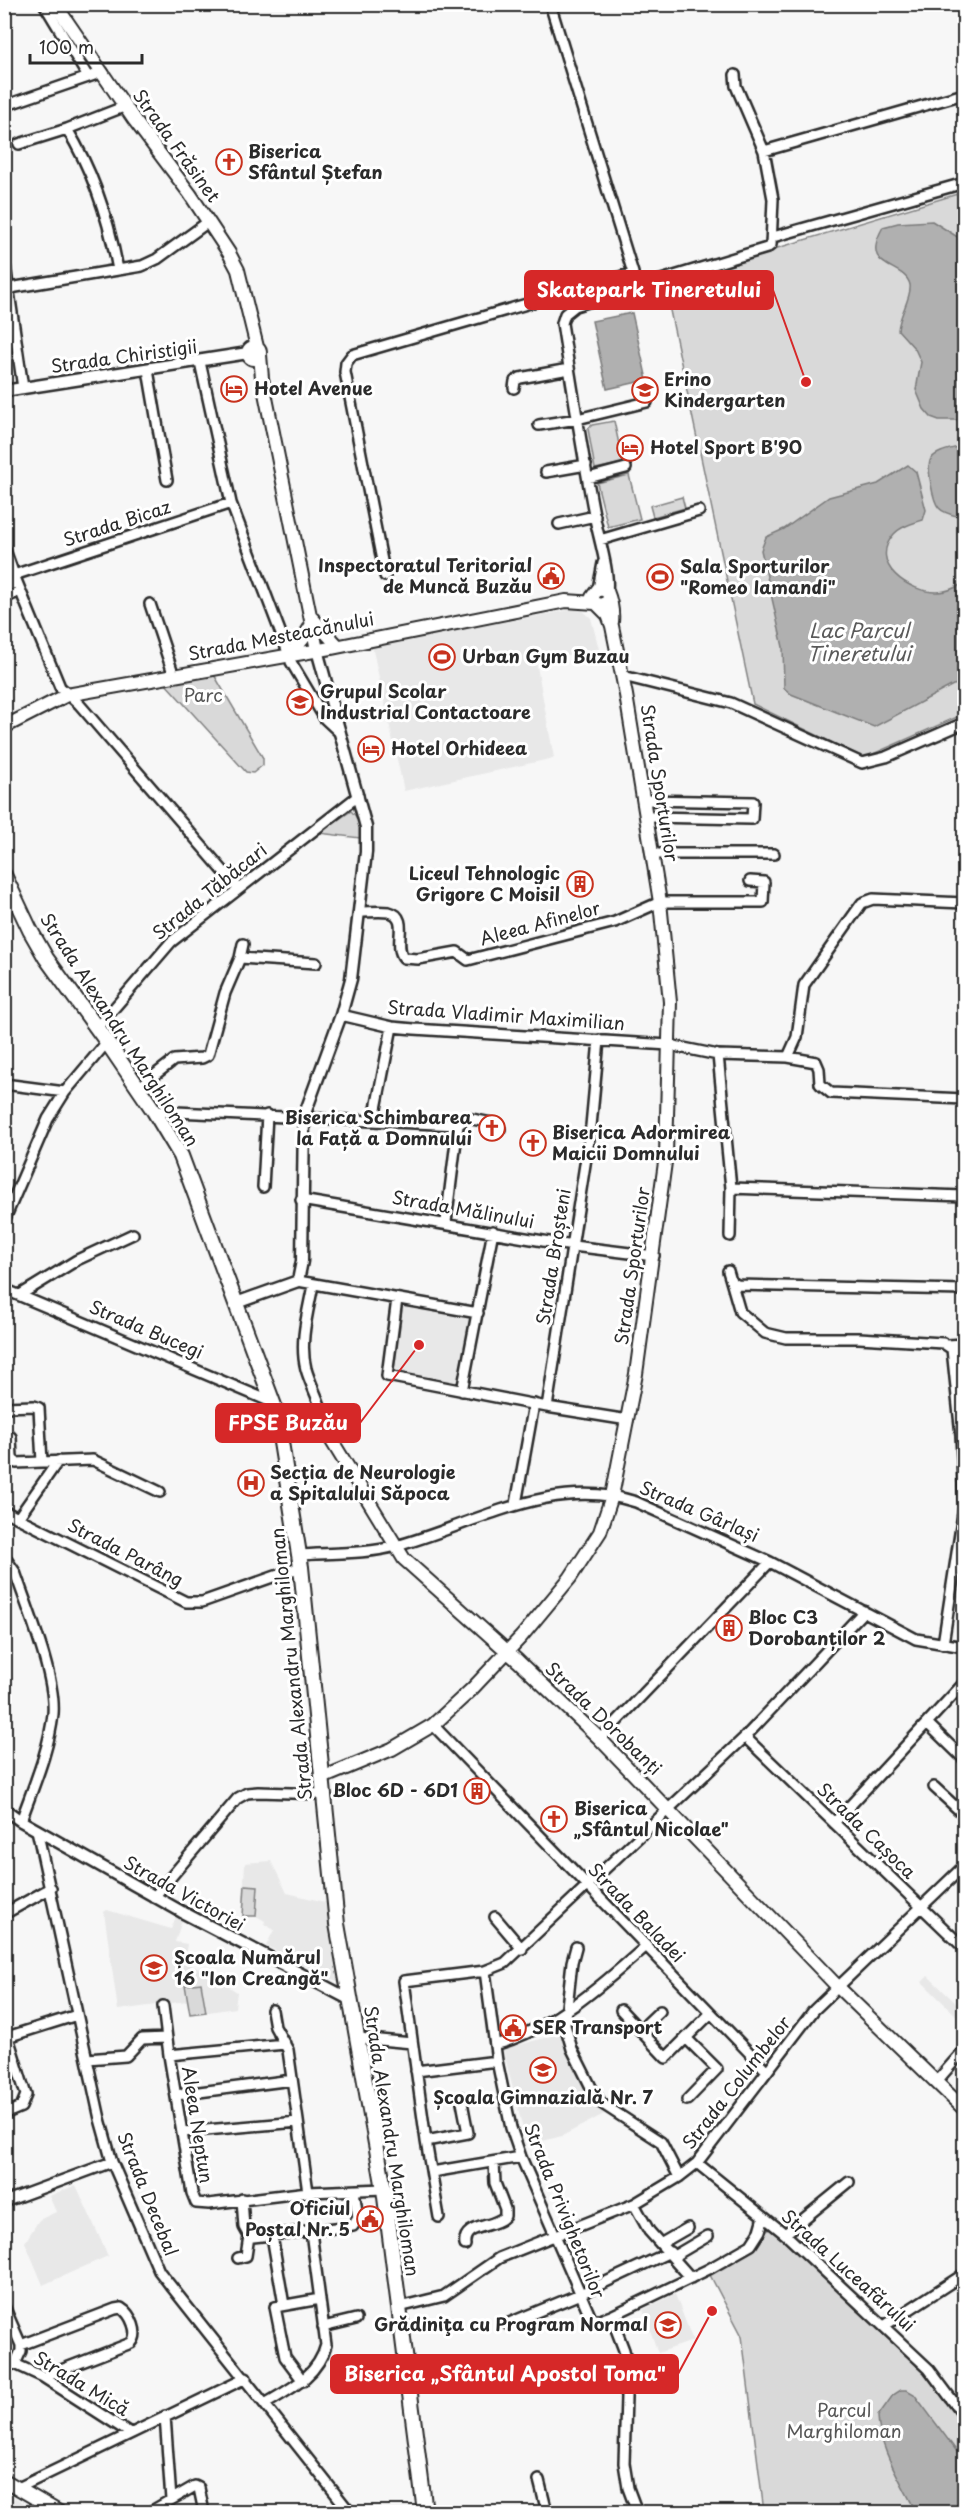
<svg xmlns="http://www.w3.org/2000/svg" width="969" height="2517" font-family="'Playpen Sans',sans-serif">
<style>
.built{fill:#e8e8e8}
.green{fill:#d9d9d9;stroke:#828282;stroke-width:1.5}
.water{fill:#b0b0b0;stroke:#7b7b7b;stroke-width:1.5}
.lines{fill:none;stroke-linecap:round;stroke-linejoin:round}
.minor-casing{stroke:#2b2b2b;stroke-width:14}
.tertiary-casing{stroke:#2b2b2b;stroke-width:15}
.secondary-casing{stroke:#2b2b2b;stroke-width:16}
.primary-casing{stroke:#2b2b2b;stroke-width:18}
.minor{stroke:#fff;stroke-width:9}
.tertiary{stroke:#fff;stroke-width:10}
.secondary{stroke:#fff;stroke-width:12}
.primary{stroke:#fff;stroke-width:14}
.labels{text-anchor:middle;stroke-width:6;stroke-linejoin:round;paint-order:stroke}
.street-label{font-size:18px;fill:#2b2b2b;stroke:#fff}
.poi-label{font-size:18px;font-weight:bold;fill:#2b2b2b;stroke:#fff;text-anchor:start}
.park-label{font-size:18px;fill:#565656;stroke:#fff}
.water-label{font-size:20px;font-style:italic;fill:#5a5a5a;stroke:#fff}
.leader{fill:none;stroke:#d62828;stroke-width:2}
.callout-dot{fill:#d62828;stroke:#fff;stroke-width:2}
.callout{fill:#d62828;stroke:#d62828;stroke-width:2}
.callout-label{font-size:20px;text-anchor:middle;font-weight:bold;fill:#fff}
</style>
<rect width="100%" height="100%" fill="#f7f7f7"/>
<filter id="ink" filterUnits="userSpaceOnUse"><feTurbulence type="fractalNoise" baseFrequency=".0167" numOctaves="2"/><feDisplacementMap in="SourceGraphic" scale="12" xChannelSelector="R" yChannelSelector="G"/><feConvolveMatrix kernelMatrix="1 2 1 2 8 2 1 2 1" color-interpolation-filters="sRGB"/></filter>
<g filter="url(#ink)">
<path class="built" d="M580,608L591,618L599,649L536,661L554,758L404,791L372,646Z
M397,1299L478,1313L462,1391L387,1376Z
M271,1861L287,1893L329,1903L343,1984L266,1946L274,1930L264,1924L265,1921L258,1917L242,1916L245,1863Z
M107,1910L171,1929L177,1914L183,1917L175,1942L187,1944L184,1962L210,1974L237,1992L235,2008L189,2015L187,2001L118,2010L104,1912Z
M928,1976L964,2011V2023L922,1982Z
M563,2033L588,2090L604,2114L562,2136L527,2145L503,2049Z
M76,2185L108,2256L43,2285L25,2242L39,2220L56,2212L49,2196Z
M675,2294L693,2341L658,2353L643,2310Z
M5,2491L38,2512H5Z"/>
<path class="green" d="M964,192V714L864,758L753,704L664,282Z
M614,421L623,463L595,469L588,429L592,425Z
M629,475L640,519L608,527L597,483Z
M682,497L685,508L653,517L650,506Z
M213,673L263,758V765L253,773L246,772L164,682Z
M351,811C360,820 363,826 360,838L319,833Z
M245,1885L258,1886L256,1916H243Z
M201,1983L206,2012L190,2014L185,1985Z
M770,2228L924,2372L964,2419V2512H764L742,2336L710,2275L720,2265L753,2246Z"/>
<path class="water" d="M932,221L964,241V420H939L931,417L924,409L916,390L921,362L915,349L898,330C899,315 912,297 910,285C905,262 858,271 883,227L898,223Z
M632,313L647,380L607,389L592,321Z
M964,445V518C957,516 944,514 939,508C933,502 926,466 931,459C938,450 954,449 964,445Z
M908,465L916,472L926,510L923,520C914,523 901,526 894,534C867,564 910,593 938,592C947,592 957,587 964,583V683L953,685L874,727L791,694L784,688L783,647L761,550L766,537L784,529L829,497L878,484Z
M901,2390H907L914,2394L964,2461V2512H916C902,2482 879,2450 878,2416L893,2395Z"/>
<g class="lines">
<g class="minor-casing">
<path id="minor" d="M44,4L88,77
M4,106L103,72
M67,129C94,173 109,220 118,270
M19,144L67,129L126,106
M764,151L964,94
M773,237L964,183
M4,258L23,388
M10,288L142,266L157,259L208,222
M200,362L231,503L289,655
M148,370L167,480
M514,388L515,381L520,378L569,369
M539,425L577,419L647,402
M546,472L586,465
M588,478L626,468
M559,524L595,516
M600,540L699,511
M4,547L14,575L60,687L79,704L238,888
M14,575L231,503
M385,576L345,372L346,363L352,355L633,273L550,4
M4,587L17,582
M598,589L603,563
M607,591C610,572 598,536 594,514C582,451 572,387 562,323L565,314L575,306L767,248L771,245L773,199L764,151L736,86L735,75
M4,598L20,591
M150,604L174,676
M291,662L325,719L340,733
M623,676L731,703L862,763L886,757L964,723
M644,800L753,802L752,819L647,817
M653,854H774
M359,912C369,912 380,911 389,912C411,917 392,945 404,958L418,959L457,952L468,960L615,922L660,902H763L764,882L750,881
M240,958L316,963
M341,1015L392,1027L414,1029L669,1045L718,1055L788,1057L816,1062L819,1069L820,1084L831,1093L964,1099
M97,1028L171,942L358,796
M718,1055L731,1188L730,1236
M788,1057L797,1037L804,985L862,903L873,899L964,903
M4,1084L65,1092
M138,1088L174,1060L202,1058L208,1055L225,993L240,958L243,944
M154,1111L458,1125
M374,1119L392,1027
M458,1125L467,1118L492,1123L500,1129
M263,1187L267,1115
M731,1188L964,1196
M301,1200L573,1246L654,1256
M4,1221L48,1119L65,1092L107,1042
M446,1222L458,1125
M728,1271L731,1281L737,1285L964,1290
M298,1281L478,1313
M731,1281L740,1312L765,1333L786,1338H859L943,1343L952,1349L961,1435L964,1507L943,1644
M313,1285C308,1312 299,1342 306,1369C312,1390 324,1406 324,1428
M4,1289L274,1403
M20,1295L77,1260L133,1234
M397,1299L387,1376L547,1407L628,1420
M948,1345L964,1344
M462,1391L493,1231
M4,1407L34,1406L39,1408L42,1462
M547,1407L591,1126L599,1040
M11,1437L12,1458L16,1463L93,1460L160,1492
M516,1504L534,1404
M4,1511L186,1602H202L301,1567
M18,1518L58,1461
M300,1555C328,1553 369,1554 396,1546C474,1525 552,1475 636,1502L770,1562L916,1639L964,1647
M4,1556L15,1572C28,1610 56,1677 53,1714C49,1751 33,1787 21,1821
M927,1723L964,1759
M433,1725L767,2071
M745,1737L964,1948
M600,1739L770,1562
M934,1787L960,1811L964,1810
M834,1823L964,1683
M37,1830L100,2119L112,2162L159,2271L350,2512
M154,1897L238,1798L247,1793L258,1792L324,1794
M4,1914L51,1888
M495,1917L522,1949
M576,1947L572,1962L565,2025L572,2049L592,2089L601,2103L661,2142L679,2177
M485,1971L497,2061L511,2128L521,2157L591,2318L600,2320L611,2316L709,2269L751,2245L760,2231L764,2217
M163,2006L169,2055L192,2193L196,2203L209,2204L308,2192L384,2189
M272,2010L275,2027L288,2050L308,2192
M621,2010L666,2058L710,2014
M640,2030L660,2011
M4,2038L77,2015
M358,2038L412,2043
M686,2038L717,2069L687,2100
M495,2045C554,2028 600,1987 645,1947
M169,2055L285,2044
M87,2059L126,2056L142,2039L167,2038
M416,2071L497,2061
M936,2082L964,2050
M176,2095L292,2080
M4,2114L21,2107L26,2095L8,2037
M183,2132L298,2122
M426,2141L468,2133L461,2097
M697,2163L785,2234L929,2369L964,2416
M432,2172L521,2157
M242,2199L244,2227L249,2236
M4,2202L112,2162
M634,2204L649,2231L691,2278
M439,2217L426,2141L404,1981L485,1971L505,1963L745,1737L864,1611
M785,2234L849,2182
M249,2236L253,2237L353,2226L358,2218L354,2191
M272,2236L284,2305
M662,2243L688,2228
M465,2245C462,2223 494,2229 505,2216V2209L495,2183L494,2162
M674,2256L708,2236
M238,2258L246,2256L249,2236
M4,2306L21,2345V2351L15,2364L4,2367
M399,2307L444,2296L499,2258L634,2204L679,2177L697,2163L814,2010L964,1866
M611,2316L624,2350L627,2364L624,2463L628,2488L637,2512
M507,2324L580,2294L670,2252
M884,2326L964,2274
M323,2327L356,2319
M21,2345L115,2309L121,2308C131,2314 140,2334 131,2343L43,2377
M15,2364L43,2377L130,2433
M303,2381L285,2357L275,2307L320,2299
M265,2404C290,2389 318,2376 326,2345L311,2232
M165,2416L171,2500
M539,2480L547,2512
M18,2488L246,2378
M150,2512L195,2486L199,2488L204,2512"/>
</g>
<g class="tertiary-casing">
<path id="tertiary" d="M4,391L248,353
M236,1303L298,1281L302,1261L304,1116L341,1015L351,979L366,852V827L317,650
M4,1809L21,1821L182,1912L351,2000"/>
</g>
<g class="secondary-casing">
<path id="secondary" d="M55,4L135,121L190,194L229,253L238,270L257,347
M248 353a6 6 0 1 1 12 0a6 6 0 1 1-12 0Z
M260,355L262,378L317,650
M609,597L607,603L601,605L595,603L592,597L598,589L607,591C611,601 613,612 612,622
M312,618L338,646
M289,655L303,639L312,624
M4,727L67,695L331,648L566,601L595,603
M276,1411L313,1421L324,1428L404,1559L518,1661L600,1739L837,1986L964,2109
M322,1778L392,1749L433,1725L471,1690L521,1637L570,1578L600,1532L612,1496L636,1374L666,1155L670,1002L660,902L626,695L612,626L608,615L598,605
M4,2480L59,2512"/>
</g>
<g class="primary-casing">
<path id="primary" d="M4,875L30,930L46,958L107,1042L154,1111L181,1156L276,1411L301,1567L337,1924L384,2189L425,2512"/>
</g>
<use href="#minor" class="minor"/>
<use href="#tertiary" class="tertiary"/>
<use href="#secondary" class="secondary"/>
<use href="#primary" class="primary"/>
</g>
</g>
<defs>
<g id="church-ring" transform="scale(1.35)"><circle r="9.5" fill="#fff" stroke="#c8321e" stroke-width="1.5"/><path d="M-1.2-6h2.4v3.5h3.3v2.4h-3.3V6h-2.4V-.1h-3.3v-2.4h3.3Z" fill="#c8321e"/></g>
<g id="hotel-ring" transform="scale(1.35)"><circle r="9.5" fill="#fff" stroke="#c8321e" stroke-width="1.5"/><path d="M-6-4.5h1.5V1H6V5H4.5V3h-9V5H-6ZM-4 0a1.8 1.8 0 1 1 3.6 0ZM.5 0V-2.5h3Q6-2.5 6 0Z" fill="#c8321e"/></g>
<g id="school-ring" transform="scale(1.35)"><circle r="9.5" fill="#fff" stroke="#c8321e" stroke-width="1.5"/><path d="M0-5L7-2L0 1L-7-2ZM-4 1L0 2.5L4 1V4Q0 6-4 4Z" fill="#c8321e"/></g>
<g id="civic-ring" transform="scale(1.35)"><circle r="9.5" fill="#fff" stroke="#c8321e" stroke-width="1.5"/><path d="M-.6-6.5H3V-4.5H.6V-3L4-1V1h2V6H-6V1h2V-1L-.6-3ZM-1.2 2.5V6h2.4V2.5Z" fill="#c8321e"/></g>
<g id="stadium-ring" transform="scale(1.35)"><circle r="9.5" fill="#fff" stroke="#c8321e" stroke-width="1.5"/><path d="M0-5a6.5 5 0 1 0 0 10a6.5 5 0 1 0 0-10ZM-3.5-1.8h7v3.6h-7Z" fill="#c8321e"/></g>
<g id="building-ring" transform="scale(1.35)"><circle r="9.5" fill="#fff" stroke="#c8321e" stroke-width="1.5"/><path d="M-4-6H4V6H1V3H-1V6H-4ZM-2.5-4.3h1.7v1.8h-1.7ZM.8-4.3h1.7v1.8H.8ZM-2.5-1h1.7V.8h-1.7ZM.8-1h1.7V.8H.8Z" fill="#c8321e"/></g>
<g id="hospital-ring" transform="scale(1.35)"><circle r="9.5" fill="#fff" stroke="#c8321e" stroke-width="1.5"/><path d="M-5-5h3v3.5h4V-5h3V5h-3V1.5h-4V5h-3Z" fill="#c8321e"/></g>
</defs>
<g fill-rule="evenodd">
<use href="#church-ring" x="229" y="162"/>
<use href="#hotel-ring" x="234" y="389"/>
<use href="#school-ring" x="645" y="390"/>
<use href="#hotel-ring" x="630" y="448"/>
<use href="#civic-ring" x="551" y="576"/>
<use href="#stadium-ring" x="660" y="577"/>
<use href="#stadium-ring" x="442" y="657"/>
<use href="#school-ring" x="300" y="702"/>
<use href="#hotel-ring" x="371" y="749"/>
<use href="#building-ring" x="580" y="884"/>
<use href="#church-ring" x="492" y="1128"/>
<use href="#church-ring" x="533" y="1143"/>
<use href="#hospital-ring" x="251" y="1483"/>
<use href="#building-ring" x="729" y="1628"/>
<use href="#building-ring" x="477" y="1791"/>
<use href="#church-ring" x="554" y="1819"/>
<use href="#school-ring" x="154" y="1968"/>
<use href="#civic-ring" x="513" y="2028"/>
<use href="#school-ring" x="543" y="2070"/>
<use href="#civic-ring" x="370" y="2219"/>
<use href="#school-ring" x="668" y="2325"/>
</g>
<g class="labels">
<g class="street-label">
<text transform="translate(176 146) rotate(54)" y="6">Strada Frăsinet</text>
<text transform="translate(124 357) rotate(-8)" y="6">Strada Chiristigii</text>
<text transform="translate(117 524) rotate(-18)" y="6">Strada Bicaz</text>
<text transform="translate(281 637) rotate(-11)" y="6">Strada Mesteacănului</text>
<text transform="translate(659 783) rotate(81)" y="6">Strada Sporturilor</text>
<text transform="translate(210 892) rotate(-39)" y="6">Strada Tăbăcari</text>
<text transform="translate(540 924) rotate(-15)" y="6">Aleea Afinelor</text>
<text transform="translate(506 1016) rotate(4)" y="6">Strada Vladimir Maximilian</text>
<text transform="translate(119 1030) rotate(57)" y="6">Strada Alexandru Marghiloman</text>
<text transform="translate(463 1210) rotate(10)" y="6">Strada Mălinului</text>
<text transform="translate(554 1257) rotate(-81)" y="6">Strada Broșteni</text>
<text transform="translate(633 1266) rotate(-82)" y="6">Strada Sporturilor</text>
<text transform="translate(146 1330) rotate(23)" y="6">Strada Bucegi</text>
<text transform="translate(699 1512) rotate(23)" y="6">Strada Gârlași</text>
<text transform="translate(125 1553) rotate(27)" y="6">Strada Parâng</text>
<text transform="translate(292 1664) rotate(-96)" y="6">Strada Alexandru Marghiloman</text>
<text transform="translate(603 1719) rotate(44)" y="6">Strada Dorobanți</text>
<text transform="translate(866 1831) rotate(44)" y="6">Strada Cașoca</text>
<text transform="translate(184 1894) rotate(29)" y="6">Strada Victoriei</text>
<text transform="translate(636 1913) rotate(46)" y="6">Strada Baladei</text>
<text transform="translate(737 2083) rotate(-52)" y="6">Strada Columbelor</text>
<text transform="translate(197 2125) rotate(81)" y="6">Aleea Neptun</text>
<text transform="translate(391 2141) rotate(81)" y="6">Strada Alexandru Marghiloman</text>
<text transform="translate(147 2194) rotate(68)" y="6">Strada Decebal</text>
<text transform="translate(564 2211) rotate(68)" y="6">Strada Privighetorilor</text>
<text transform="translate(848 2271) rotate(42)" y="6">Strada Luceafărului</text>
<text transform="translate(81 2384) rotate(31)" y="6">Strada Mică</text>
</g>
<g class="poi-label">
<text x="248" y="158">Biserica<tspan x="248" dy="21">Sfântul Ștefan</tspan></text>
<text x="664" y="386">Erino<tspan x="664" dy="21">Kindergarten</tspan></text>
<text x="254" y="395">Hotel Avenue</text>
<text x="650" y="454">Hotel Sport B'90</text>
<text x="532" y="572" text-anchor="end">Inspectoratul Teritorial<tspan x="532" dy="21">de Muncă Buzău</tspan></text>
<text x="680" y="573">Sala Sporturilor<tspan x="680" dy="21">"Romeo Iamandi"</tspan></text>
<text x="462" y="663">Urban Gym Buzau</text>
<text x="320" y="698">Grupul Scolar<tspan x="320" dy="21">Industrial Contactoare</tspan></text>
<text x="391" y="755">Hotel Orhideea</text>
<text x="560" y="880" text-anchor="end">Liceul Tehnologic<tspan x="560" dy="21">Grigore C Moisil</tspan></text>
<text x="472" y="1124" text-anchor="end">Biserica Schimbarea<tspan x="472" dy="21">la Față a Domnului</tspan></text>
<text x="552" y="1139">Biserica Adormirea<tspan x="552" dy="21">Maicii Domnului</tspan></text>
<text x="270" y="1479">Secția de Neurologie<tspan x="270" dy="21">a Spitalului Săpoca</tspan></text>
<text x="748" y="1624">Bloc C3<tspan x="748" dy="21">Dorobanților 2</tspan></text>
<text x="458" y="1797" text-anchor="end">Bloc 6D - 6D1</text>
<text x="574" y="1815">Biserica<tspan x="574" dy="21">„Sfântul Nicolae"</tspan></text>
<text x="174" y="1964">Școala Numărul<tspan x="174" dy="21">16 "Ion Creangă"</tspan></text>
<text x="532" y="2034">SER Transport</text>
<text x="543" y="2104" text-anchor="middle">Școala Gimnazială Nr. 7</text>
<text x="350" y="2215" text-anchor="end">Oficiul<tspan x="350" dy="21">Poștal Nr. 5</tspan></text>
<text x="648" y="2331" text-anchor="end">Grădiniţa cu Program Normal</text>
</g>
<g class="park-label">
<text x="203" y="702">Parc</text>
<text x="844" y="2417">Parcul<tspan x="844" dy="21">Marghiloman</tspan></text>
</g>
<g class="water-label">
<text x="859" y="638">Lac Parcul<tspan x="859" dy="23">Tineretului</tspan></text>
</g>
</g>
<path class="leader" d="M806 382L773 290M419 1345L360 1423M712 2311L678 2374"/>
<g class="callout-dot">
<circle cx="806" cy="382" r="6"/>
<circle cx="419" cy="1345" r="6"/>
<circle cx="712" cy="2311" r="6"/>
</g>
<g class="callout">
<rect x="525" y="271" width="248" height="38" rx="6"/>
<rect x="216" y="1404" width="144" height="38" rx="6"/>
<rect x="331" y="2355" width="347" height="38" rx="6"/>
</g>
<g class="callout-label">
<text x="649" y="297">Skatepark Tineretului</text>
<text x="288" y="1430">FPSE Buzău</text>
<text x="505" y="2381">Biserica „Sfântul Apostol Toma"</text>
</g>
<rect width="969" height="2517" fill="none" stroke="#fff" stroke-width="24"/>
<rect x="12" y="12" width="945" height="2493" fill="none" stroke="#2b2b2b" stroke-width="2" filter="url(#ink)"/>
<path d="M30 54v9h112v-9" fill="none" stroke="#2b2b2b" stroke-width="3"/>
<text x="39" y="54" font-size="18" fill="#2b2b2b" stroke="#ffffff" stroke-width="4.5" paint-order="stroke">100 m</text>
</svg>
